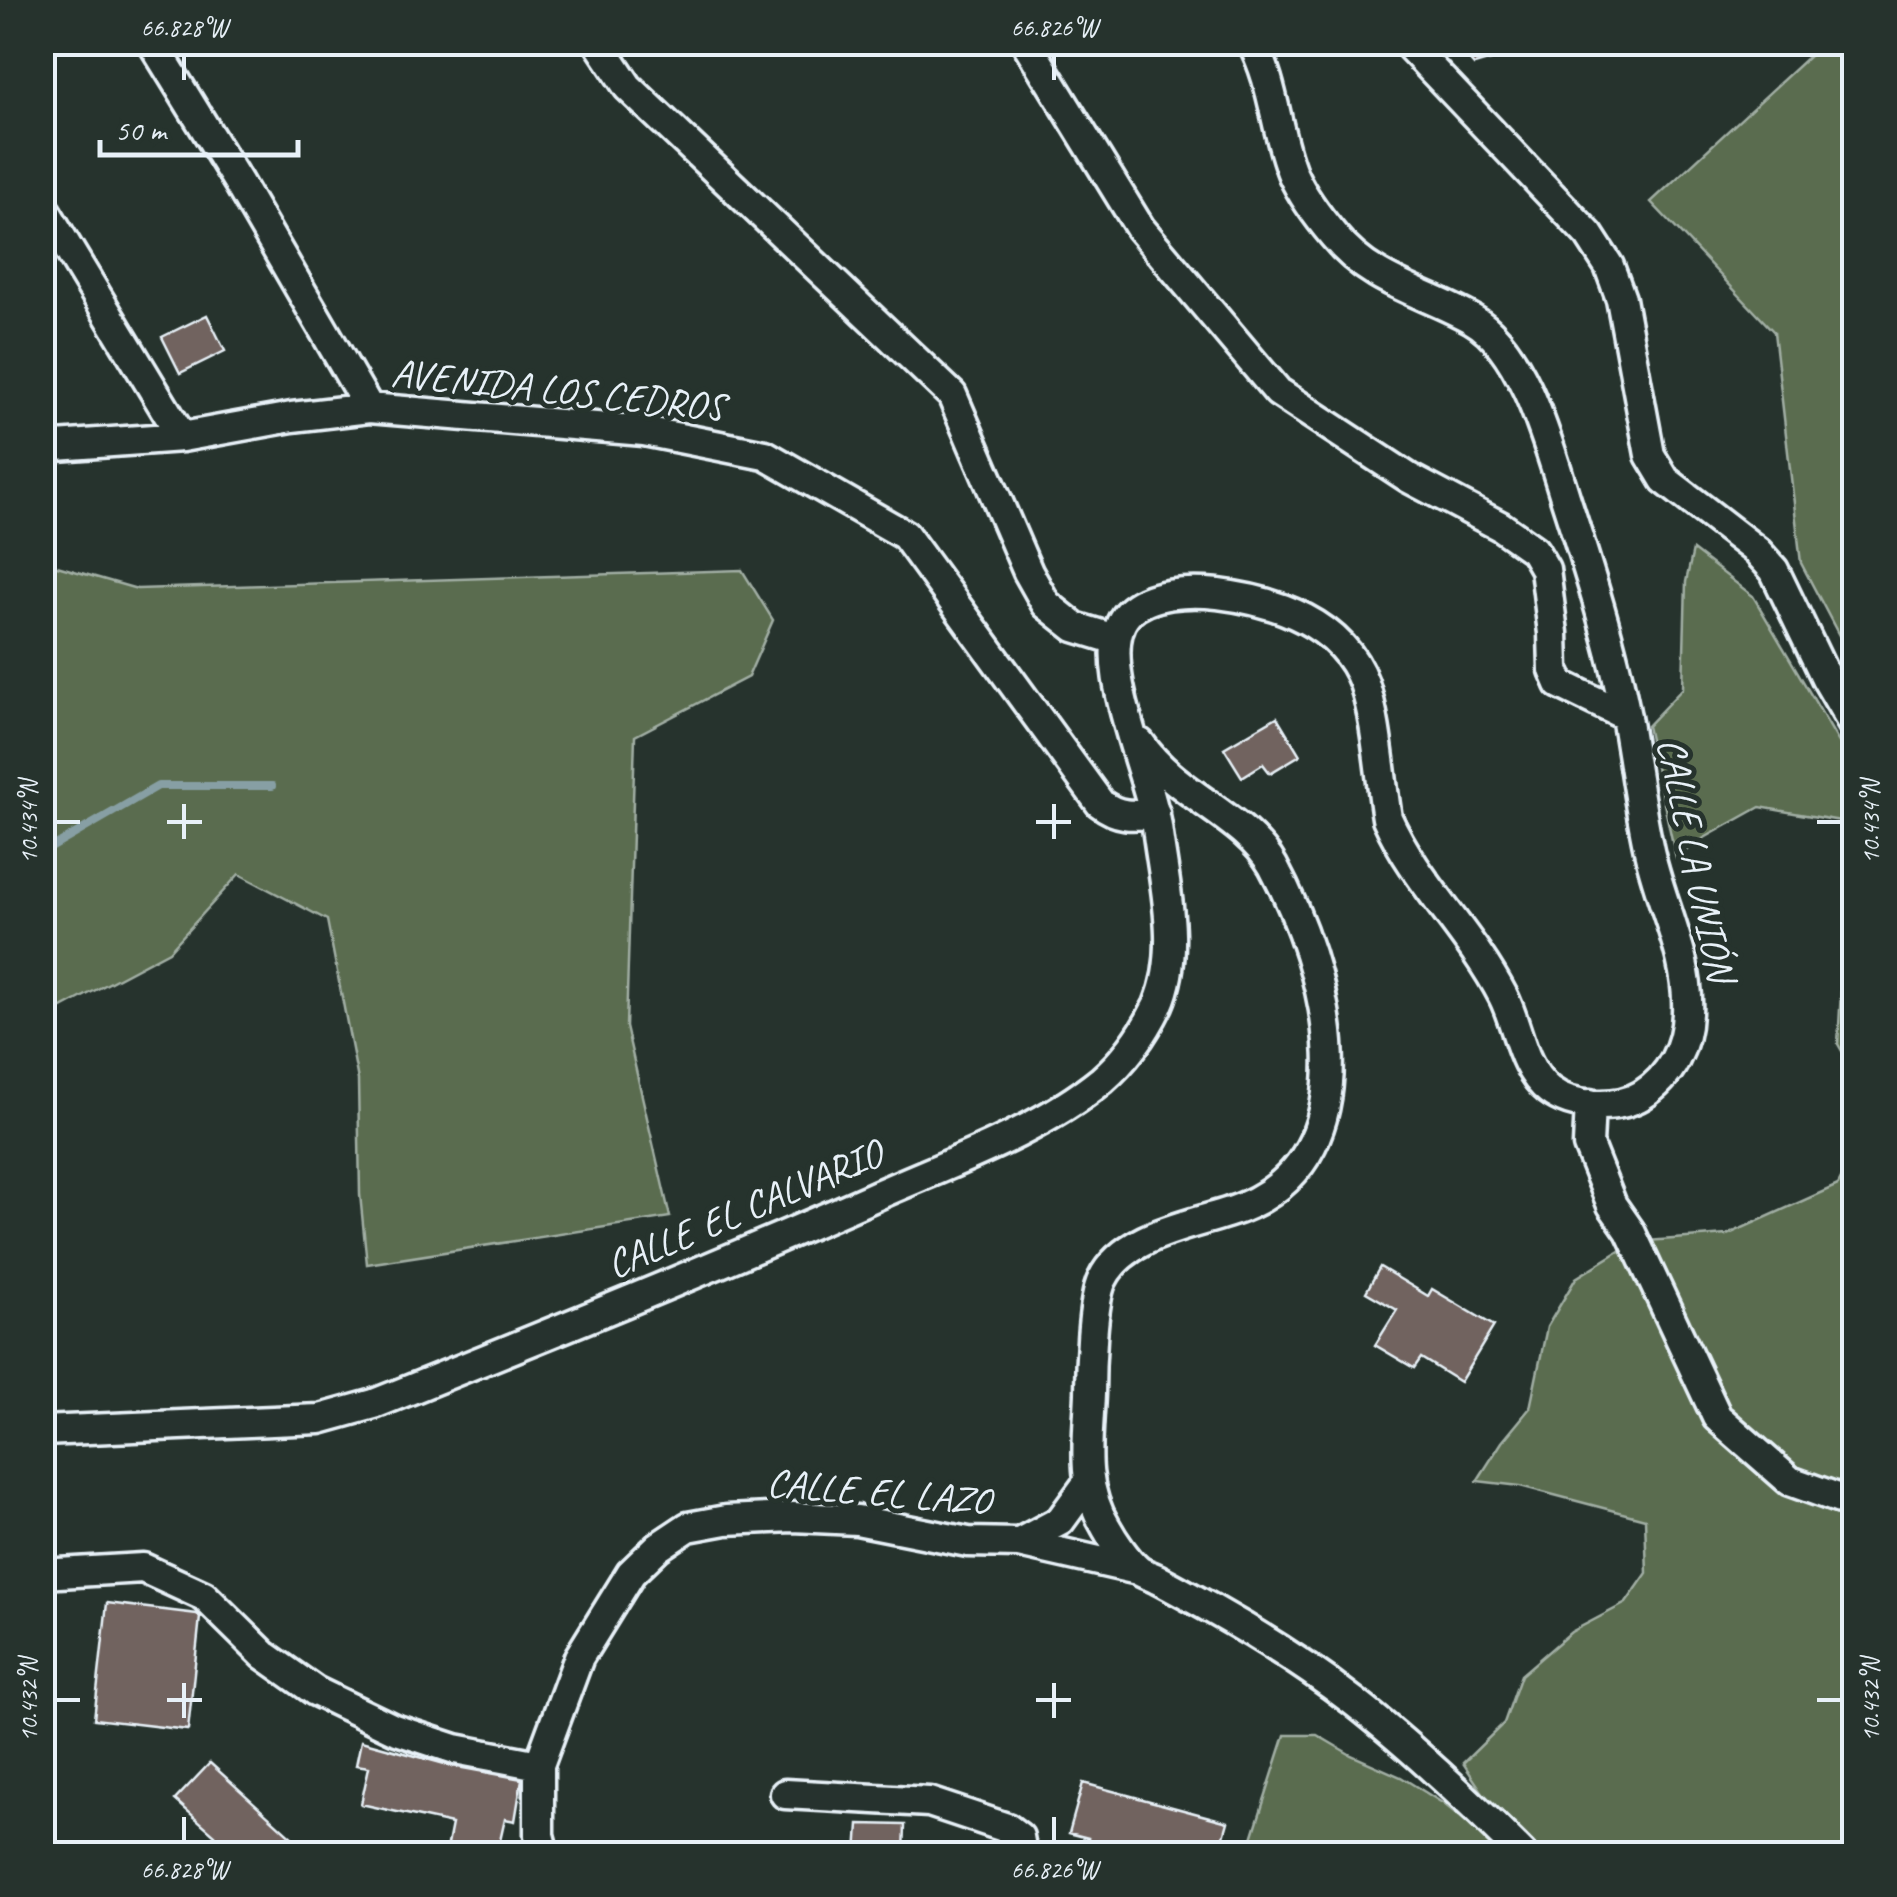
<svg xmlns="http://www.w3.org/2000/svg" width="1897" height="1897" font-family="Caveat,sans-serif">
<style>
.green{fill:#5a6c4f;stroke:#a1aea4;stroke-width:2.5}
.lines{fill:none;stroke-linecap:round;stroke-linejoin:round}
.stream{stroke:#879fa4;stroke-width:8}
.building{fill:#71645e;stroke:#e8f1f8;stroke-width:2.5}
.minor-casing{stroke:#e8f1f8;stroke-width:35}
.minor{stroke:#26332d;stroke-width:28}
.ticks{fill:none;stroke:#e8f1f8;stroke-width:4}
.labels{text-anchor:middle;stroke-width:10;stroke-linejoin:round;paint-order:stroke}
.street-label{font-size:40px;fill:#e8f1f8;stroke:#26332d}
.neatline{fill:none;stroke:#e8f1f8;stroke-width:4}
.ticks-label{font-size:25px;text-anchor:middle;fill:#e8f1f8}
</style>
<rect width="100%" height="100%" fill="#26332d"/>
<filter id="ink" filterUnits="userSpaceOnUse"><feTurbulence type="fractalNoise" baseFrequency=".01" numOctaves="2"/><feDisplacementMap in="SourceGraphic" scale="20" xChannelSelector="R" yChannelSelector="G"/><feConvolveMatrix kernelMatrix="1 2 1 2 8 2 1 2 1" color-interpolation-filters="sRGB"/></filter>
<g filter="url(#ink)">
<path class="green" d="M1823,43H1854V664L1801,563L1774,332L1651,202Z
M1693,550L1753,596L1854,768V840L1840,821L1760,807L1699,841L1676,858L1647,726L1683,688L1686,582Z
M43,562L137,589L742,570L773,620L748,677L635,736L626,1027L670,1217L367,1264L360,1194L358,1080L327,920L239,874L169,951L43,1018Z
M1854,978V1072L1838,1044L1841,991Z
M1854,1153V1854H1541L1487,1799L1463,1763L1504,1723L1521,1675L1571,1632L1626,1603L1647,1573L1645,1519L1520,1486L1477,1481L1502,1442L1530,1408L1547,1327L1576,1278L1634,1242L1727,1235L1838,1185Z
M1285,1735H1317L1351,1755L1401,1777L1444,1804L1506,1854H1247Z"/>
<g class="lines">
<path class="stream" d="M42,853L158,786H272"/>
</g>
<path class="building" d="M1454,42H1532V48L1474,65Z
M207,315L225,351L180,373L162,337Z
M1277,717L1300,755L1270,773L1263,764L1242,777L1224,748Z
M1380,1267L1428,1296L1432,1289L1494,1326L1460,1382L1421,1358L1414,1368L1375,1345L1397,1310L1366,1292Z
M107,1603L197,1614L200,1617L188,1730L94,1719Z
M361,1741L452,1766L522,1779L515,1821L505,1819L497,1854H471L447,1849L452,1824L361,1804L369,1767L356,1765Z
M210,1763L295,1840L282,1854H197L215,1835L175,1800Z
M1083,1783L1228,1822L1219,1854H1083L1088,1838L1069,1833Z
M859,1824L905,1825L904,1854H857Z"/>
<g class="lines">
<g class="minor-casing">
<path id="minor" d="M152,42L238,182L369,408
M598,42L628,87L952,395L1028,572L1046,604L1075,627L1114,639
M1026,42L1140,228L1278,392L1409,478L1500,526L1534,550L1545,569L1553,633L1554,670L1560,684L1626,716
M1406,42L1589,235L1609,266L1621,299L1650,455L1665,480L1757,551L1774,570L1826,678L1854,726
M42,205L182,437
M42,447L182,437L292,417L369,408L644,431L765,455L905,535L1100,803C1118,817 1132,816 1155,813
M1140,743C1175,795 1245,816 1273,866C1327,966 1378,1153 1241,1208C1197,1225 1125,1232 1102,1280C1092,1301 1090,1369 1090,1394C1088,1442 1080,1484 1106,1527C1113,1540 1127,1561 1138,1570C1143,1574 1152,1576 1159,1580C1176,1589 1194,1599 1212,1609C1260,1636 1309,1667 1353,1701C1412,1747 1469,1801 1522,1854
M1590,1104L1588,1145L1612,1205L1630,1231L1717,1417L1790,1481L1854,1504
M42,1431L320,1419L374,1404C541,1337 708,1270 873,1197C949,1163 1037,1133 1102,1080C1125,1060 1145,1032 1158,1005C1182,950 1164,884 1157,827C1150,774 1090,653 1128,613C1149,592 1190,591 1218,594C1276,601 1342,623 1364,683C1377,720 1380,777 1387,818C1416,883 1470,932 1503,996C1518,1025 1521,1068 1549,1090C1572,1108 1617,1110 1642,1095C1671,1077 1686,1046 1687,1013C1690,955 1659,902 1648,846C1639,804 1634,760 1626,717C1612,643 1588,568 1565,497C1548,443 1523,348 1472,319C1422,291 1372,283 1334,236C1318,217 1303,197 1293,175C1275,132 1275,84 1252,42
M1019,1543L1060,1521L1087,1484
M42,1574L143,1568L204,1596L264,1655L315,1691L394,1729L455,1749L539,1765
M785,1794L929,1802L1007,1828L1019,1837L1022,1854
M544,1854L539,1835V1765L579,1657L631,1573L658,1547L688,1527L726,1520L793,1517L857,1520L968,1542L1019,1543L1138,1570"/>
</g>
<use href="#minor" class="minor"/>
</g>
</g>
<path class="ticks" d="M184,55V80M1054,55V80M184,804V839M1054,804V839M55,822H80M167,822H202M1036,822H1071M1817,822H1842M184,1683V1718M1054,1683V1718M55,1700H80M167,1700H202M1036,1700H1071M1817,1700H1842M184,1817V1842M1054,1817V1842"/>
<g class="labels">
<g class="street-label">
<text transform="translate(558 389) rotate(6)" y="14">AVENIDA LOS CEDROS</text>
<text transform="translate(1697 859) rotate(78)" y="14">CALLE LA UNIÓN</text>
<text transform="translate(744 1208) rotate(-23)" y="14">CALLE EL CALVARIO</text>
<text transform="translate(879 1491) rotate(5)" y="14">CALLE EL LAZO</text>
</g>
</g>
<rect width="1897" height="1897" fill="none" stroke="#26332d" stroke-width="110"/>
<path d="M100 140v15h198v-15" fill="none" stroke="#e8f1f8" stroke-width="5"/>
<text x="115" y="140" font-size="30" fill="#e8f1f8" stroke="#26332d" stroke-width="8" paint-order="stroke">50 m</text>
<rect x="55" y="55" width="1787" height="1787" class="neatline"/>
<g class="ticks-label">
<text x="184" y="36">66.828°W</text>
<text x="1054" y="36">66.826°W</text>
<text transform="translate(28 822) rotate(-90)" y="9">10.434°N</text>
<text transform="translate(1870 822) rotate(-90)" y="9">10.434°N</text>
<text transform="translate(28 1700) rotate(-90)" y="9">10.432°N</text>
<text transform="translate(1870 1700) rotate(-90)" y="9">10.432°N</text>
<text x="184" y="1878">66.828°W</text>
<text x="1054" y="1878">66.826°W</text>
</g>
</svg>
